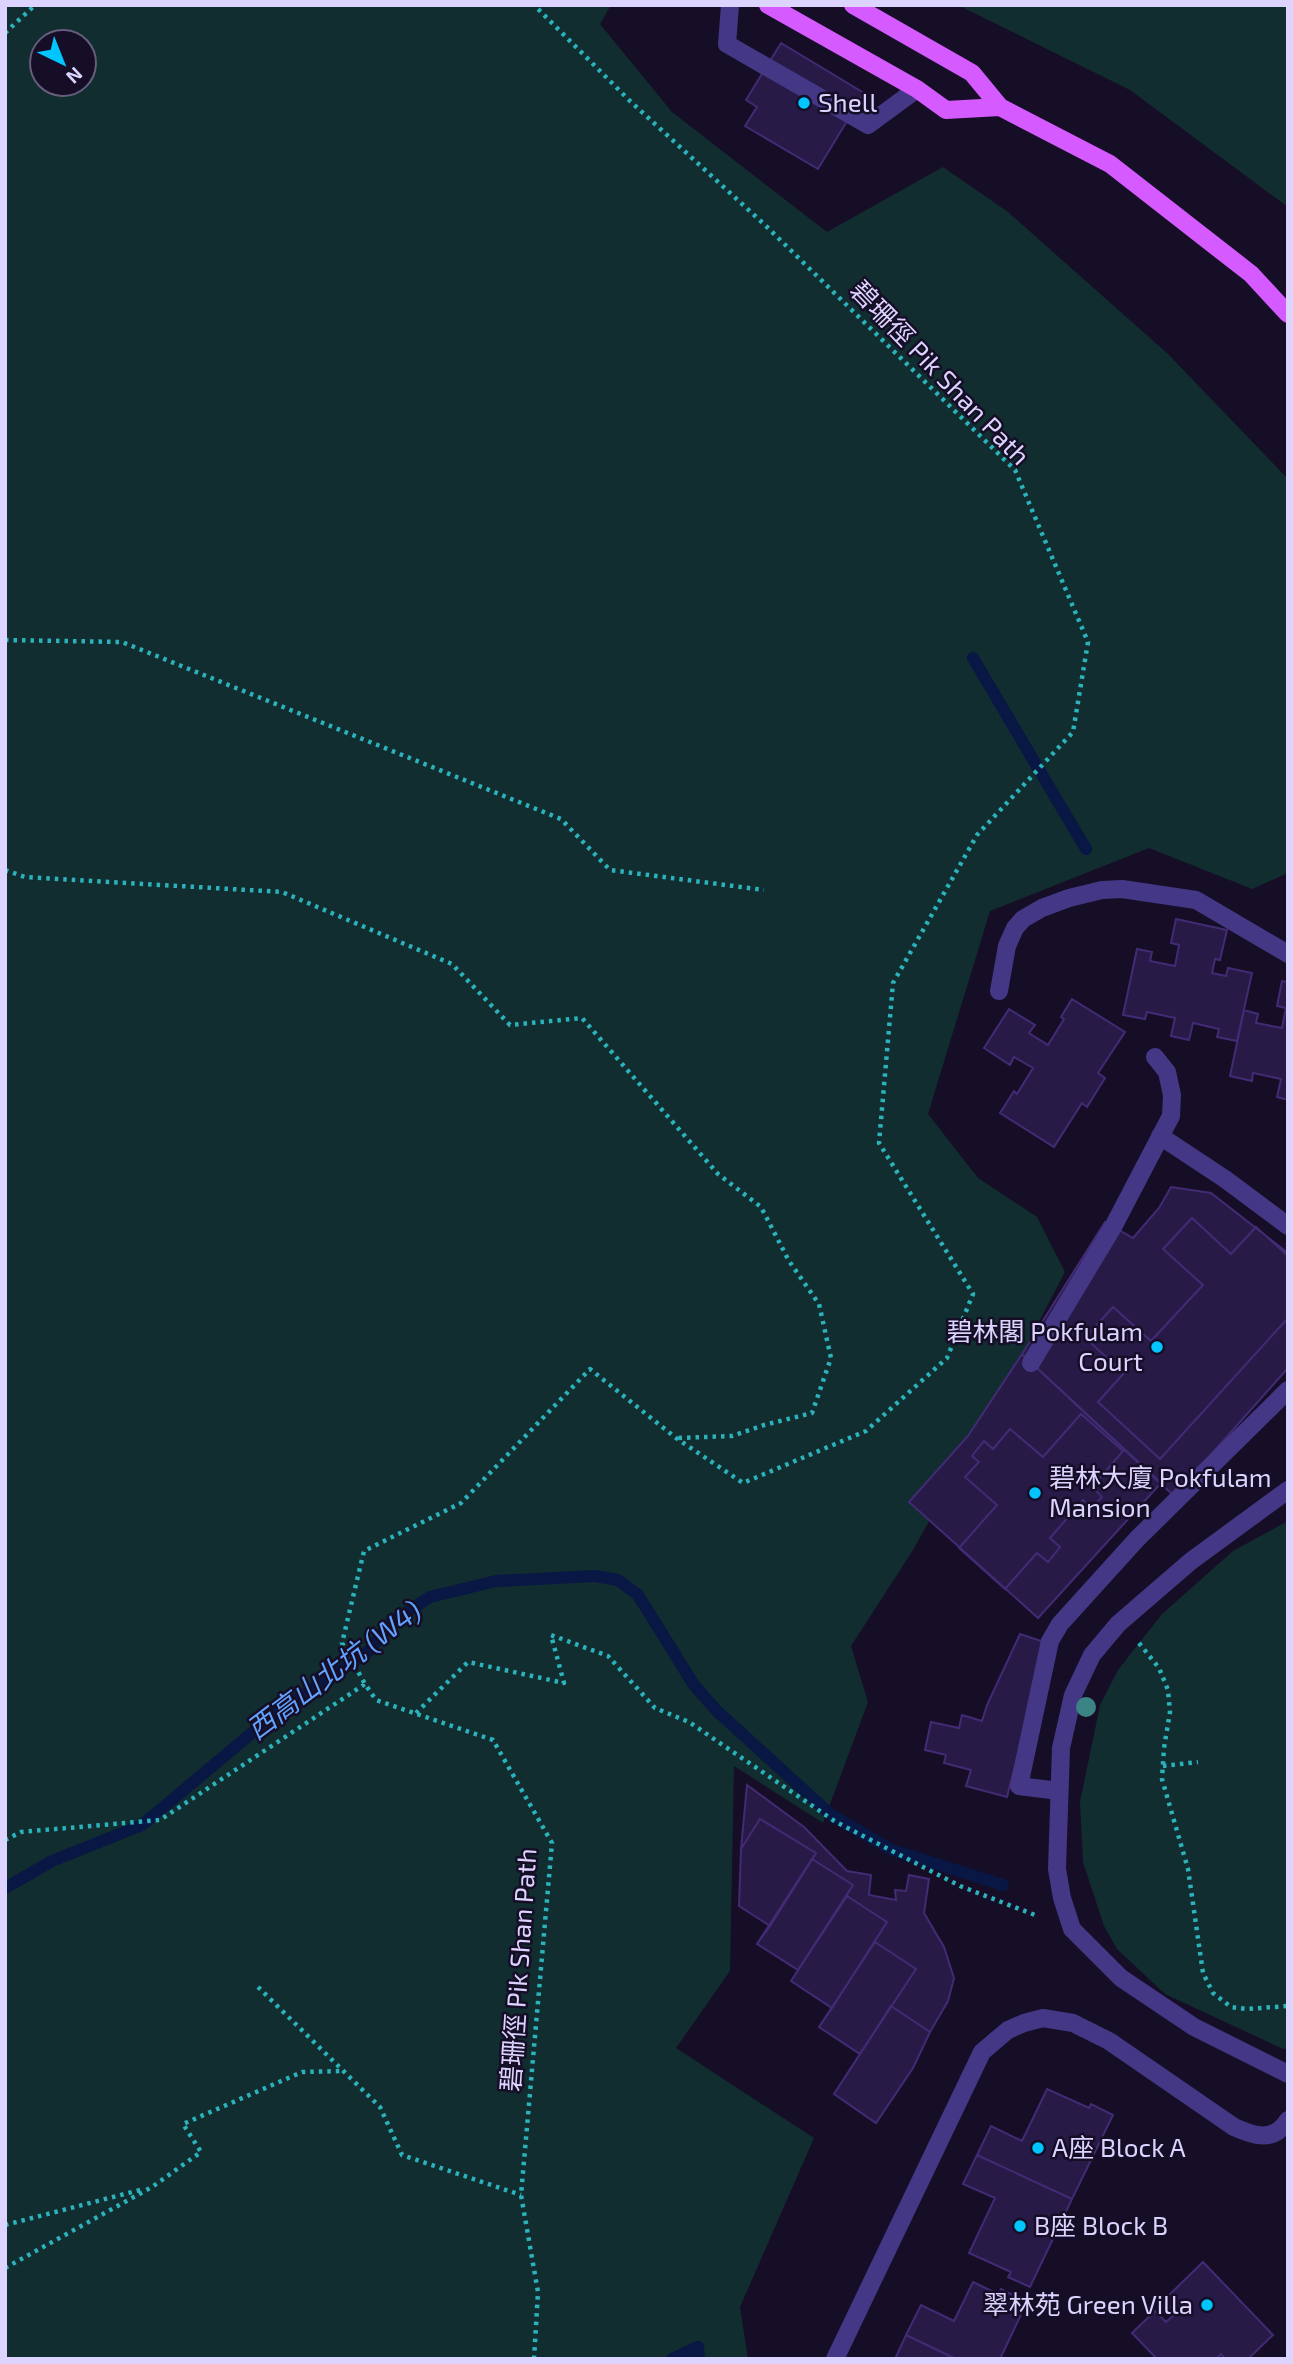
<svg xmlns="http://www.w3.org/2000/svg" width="1293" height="2364" font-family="'Exo 2','Noto Sans TC',sans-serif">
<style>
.green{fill:#112d30;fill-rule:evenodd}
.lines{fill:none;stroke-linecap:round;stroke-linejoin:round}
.stream{stroke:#081744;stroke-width:12}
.building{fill:#281a47;stroke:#422b74;stroke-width:2}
.path{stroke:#2bb2bb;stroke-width:4.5;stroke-dasharray:3.5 5;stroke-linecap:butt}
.service{stroke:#443886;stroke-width:18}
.minor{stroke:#443886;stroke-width:18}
.primary{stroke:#d55aff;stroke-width:18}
.tree{fill:#3c8385}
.poi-dot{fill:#00c5fe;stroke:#150e26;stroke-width:2.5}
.labels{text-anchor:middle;stroke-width:5;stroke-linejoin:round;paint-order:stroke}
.poi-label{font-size:26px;fill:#ddd3ff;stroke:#150e26;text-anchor:start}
.street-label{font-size:26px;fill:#ddd3ff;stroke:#150e26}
.water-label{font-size:28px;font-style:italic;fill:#61a2ff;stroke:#150e26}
</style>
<rect width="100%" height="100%" fill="#150e26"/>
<path class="green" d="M5,5H611L600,24L672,112L827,232L943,167L1008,212L1168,354L1288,479V873L1252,889L1149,848L990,911L928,1114L978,1178L1037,1217L1065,1272L1022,1354L913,1550L851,1646L868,1702L823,1823L734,1766L730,1971L676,2048L814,2138L740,2307L748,2359H5ZM42,42H84V84H42Z
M958,5H1288V207L1130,90Z
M1288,1521V2048L1283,2049L1165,1994L1117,1949L1104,1926L1083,1862L1080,1802L1100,1705L1118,1670L1162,1614L1233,1551Z"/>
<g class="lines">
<path class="stream" d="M973,658L1086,849
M5,1888L52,1861L142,1825L278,1711L341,1670L370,1650L390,1623L430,1597L496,1581L595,1576L618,1580L638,1595L694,1685L716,1710L830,1814L892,1850L1003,1885
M672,2359L698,2347L699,2359"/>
</g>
<path class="building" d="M781,43L864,93L818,169L745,126L757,107L746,100Z
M1176,919L1227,930L1220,960L1215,959L1212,973L1226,976L1228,968L1252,973L1237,1041L1217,1037L1219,1029L1193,1023L1189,1040L1171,1036L1175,1018L1147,1012L1145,1019L1123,1015L1137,949L1152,952L1150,961L1175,966L1179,945L1171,943Z
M1282,981L1288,982V1100L1277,1097L1281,1079L1253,1073L1252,1081L1230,1076L1244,1010L1258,1014L1256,1023L1282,1028L1286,1008L1277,1006Z
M1072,999L1125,1032L1098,1073L1105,1078L1087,1107L1082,1103L1054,1147L1000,1113L1014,1091L1017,1094L1033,1068L1014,1057L1010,1065L984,1048L1009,1009L1035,1025L1029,1033L1048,1045L1064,1019L1061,1017Z
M1171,1187L1211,1193L1288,1253V1368L1174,1496L1022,1354L1105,1222L1133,1238L1159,1208Z
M1192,1218L1231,1254L1256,1227L1288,1256V1318L1160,1459L1098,1402L1124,1373L1085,1338L1113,1307L1151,1341L1203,1285L1163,1249Z
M1022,1354L1161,1483L1038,1618L909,1502L968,1436Z
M1081,1414L1123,1451L1092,1487L1102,1497L1092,1508L1083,1500L1050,1538L1060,1547L1048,1562L1037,1553L1005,1589L959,1548L997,1505L965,1477L979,1462L972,1456L984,1441L993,1449L1010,1429L1043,1457Z
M1020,1634L1047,1643L1007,1797L966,1786L971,1770L944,1763L946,1755L925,1750L931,1722L959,1728L962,1715L982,1721L987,1705Z
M747,1785L804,1827L847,1871L871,1875L869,1895L896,1900L895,1890L906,1891L909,1875L929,1879L924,1913L944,1947L954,1978L948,2001L930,2032L913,2068L876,2123L834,2094L860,2054L819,2027L832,2008L791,1981L798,1970L757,1944L770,1926L739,1906L741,1849Z
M760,1819L816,1853L770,1926L739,1906L741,1849Z
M812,1859L853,1885L798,1970L757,1944Z
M847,1896L887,1922L832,2008L791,1981Z
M875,1942L916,1969L860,2054L819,2027Z
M891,2006L930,2032L913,2068L876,2123L834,2094Z
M1047,2089L1089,2108L1091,2104L1113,2115L1072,2199L977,2155L991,2126L1022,2141Z
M977,2155L1072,2199L1030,2287L1008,2277L1011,2272L969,2253L995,2198L963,2184Z
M1203,2262L1273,2335L1248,2359H1225L1221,2354L1216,2359H1157L1132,2333L1155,2311L1166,2322L1176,2313L1164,2300Z
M973,2282L998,2294L1001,2289L1027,2302L1000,2359H956L906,2335L921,2305L954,2321Z
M906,2335L956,2359H895Z"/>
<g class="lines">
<path class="path" d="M5,33L35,5
M5,640L122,642L561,819L610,870L764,890
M5,870L25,877L282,892L452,964L510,1025L582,1018L718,1174L761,1207L789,1261L819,1304L831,1358L812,1413L764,1425L732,1436L678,1438
M1139,1643L1159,1668L1168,1690L1170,1712L1164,1748L1162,1779L1188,1869L1203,1973L1213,1993L1231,2007L1246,2009L1288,2006
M416,1713L468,1662L564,1683L551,1635L608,1656L655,1708L689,1722L836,1822L960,1886L1035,1915
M1163,1766L1198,1762
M5,1840L21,1832L160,1820L365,1684
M258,1987L380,2107L402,2155L521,2195
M5,2225L144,2189
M5,2268L152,2187L201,2152L183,2124L302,2072L343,2071
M534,2359L538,2292L521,2195L552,1843L493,1740L376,1700L365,1684L342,1643L364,1551L461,1503L590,1369L676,1438L743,1483L866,1431L947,1358L973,1294L879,1143L893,983L977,835L1073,732L1088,642L1015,470L765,225L630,101L534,5"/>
<path class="service" d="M730,5L727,44L868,125L917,89
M999,991L1007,946L1015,928L1023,919L1042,908L1069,898L1102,890L1122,889L1196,900L1288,954
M1160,1136L1225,1179L1288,1226
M1031,1363L1113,1227L1171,1116L1172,1095L1167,1072L1155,1057
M1059,1791L1019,1786L1050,1641L1060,1624L1137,1539L1288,1390
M835,2359L982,2052L1008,2030L1024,2023L1043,2018L1073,2023L1109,2041L1234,2127C1254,2136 1274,2143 1288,2120"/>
<path class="minor" d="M1288,1490L1191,1561L1118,1624L1092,1655L1073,1695L1061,1748L1057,1869L1062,1898L1072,1929L1121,1978L1194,2027L1288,2074"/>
<path class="primary" d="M768,5L917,89L946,110L1000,107
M853,5L972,73L1000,107L1110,164L1251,274L1288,314"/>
</g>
<circle class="tree" cx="1086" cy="1707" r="10"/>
<g class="poi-dot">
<circle cx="804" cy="103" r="7"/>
<circle cx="1157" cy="1347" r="7"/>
<circle cx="1035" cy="1493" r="7"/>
<circle cx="1038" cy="2148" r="7"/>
<circle cx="1020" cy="2226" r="7"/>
<circle cx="1207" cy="2305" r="7"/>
</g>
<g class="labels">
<g class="poi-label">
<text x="818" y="112">Shell</text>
<text x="1143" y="1341" text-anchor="end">碧林閣 Pokfulam<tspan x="1143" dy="30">Court</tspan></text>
<text x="1049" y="1487">碧林大廈 Pokfulam<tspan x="1049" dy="30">Mansion</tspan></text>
<text x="1052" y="2157">A座 Block A</text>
<text x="1034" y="2235">B座 Block B</text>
<text x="1193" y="2314" text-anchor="end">翠林苑 Green Villa</text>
</g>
<g class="street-label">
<text transform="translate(940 373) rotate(46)" y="9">碧珊徑 Pik Shan Path</text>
<text transform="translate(519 1970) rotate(-86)" y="9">碧珊徑 Pik Shan Path</text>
</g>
<g class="water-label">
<text transform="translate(334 1670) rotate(-37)" y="10">西高山北坑 (W4)</text>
</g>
</g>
<rect width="1293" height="2364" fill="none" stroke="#ddd3ff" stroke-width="14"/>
<g transform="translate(63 63) rotate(137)"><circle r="33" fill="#150e26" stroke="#655d7d" stroke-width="2"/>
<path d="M0-5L12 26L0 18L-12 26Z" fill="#00c5fe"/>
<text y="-10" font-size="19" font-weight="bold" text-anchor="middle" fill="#ddd3ff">N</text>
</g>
</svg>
